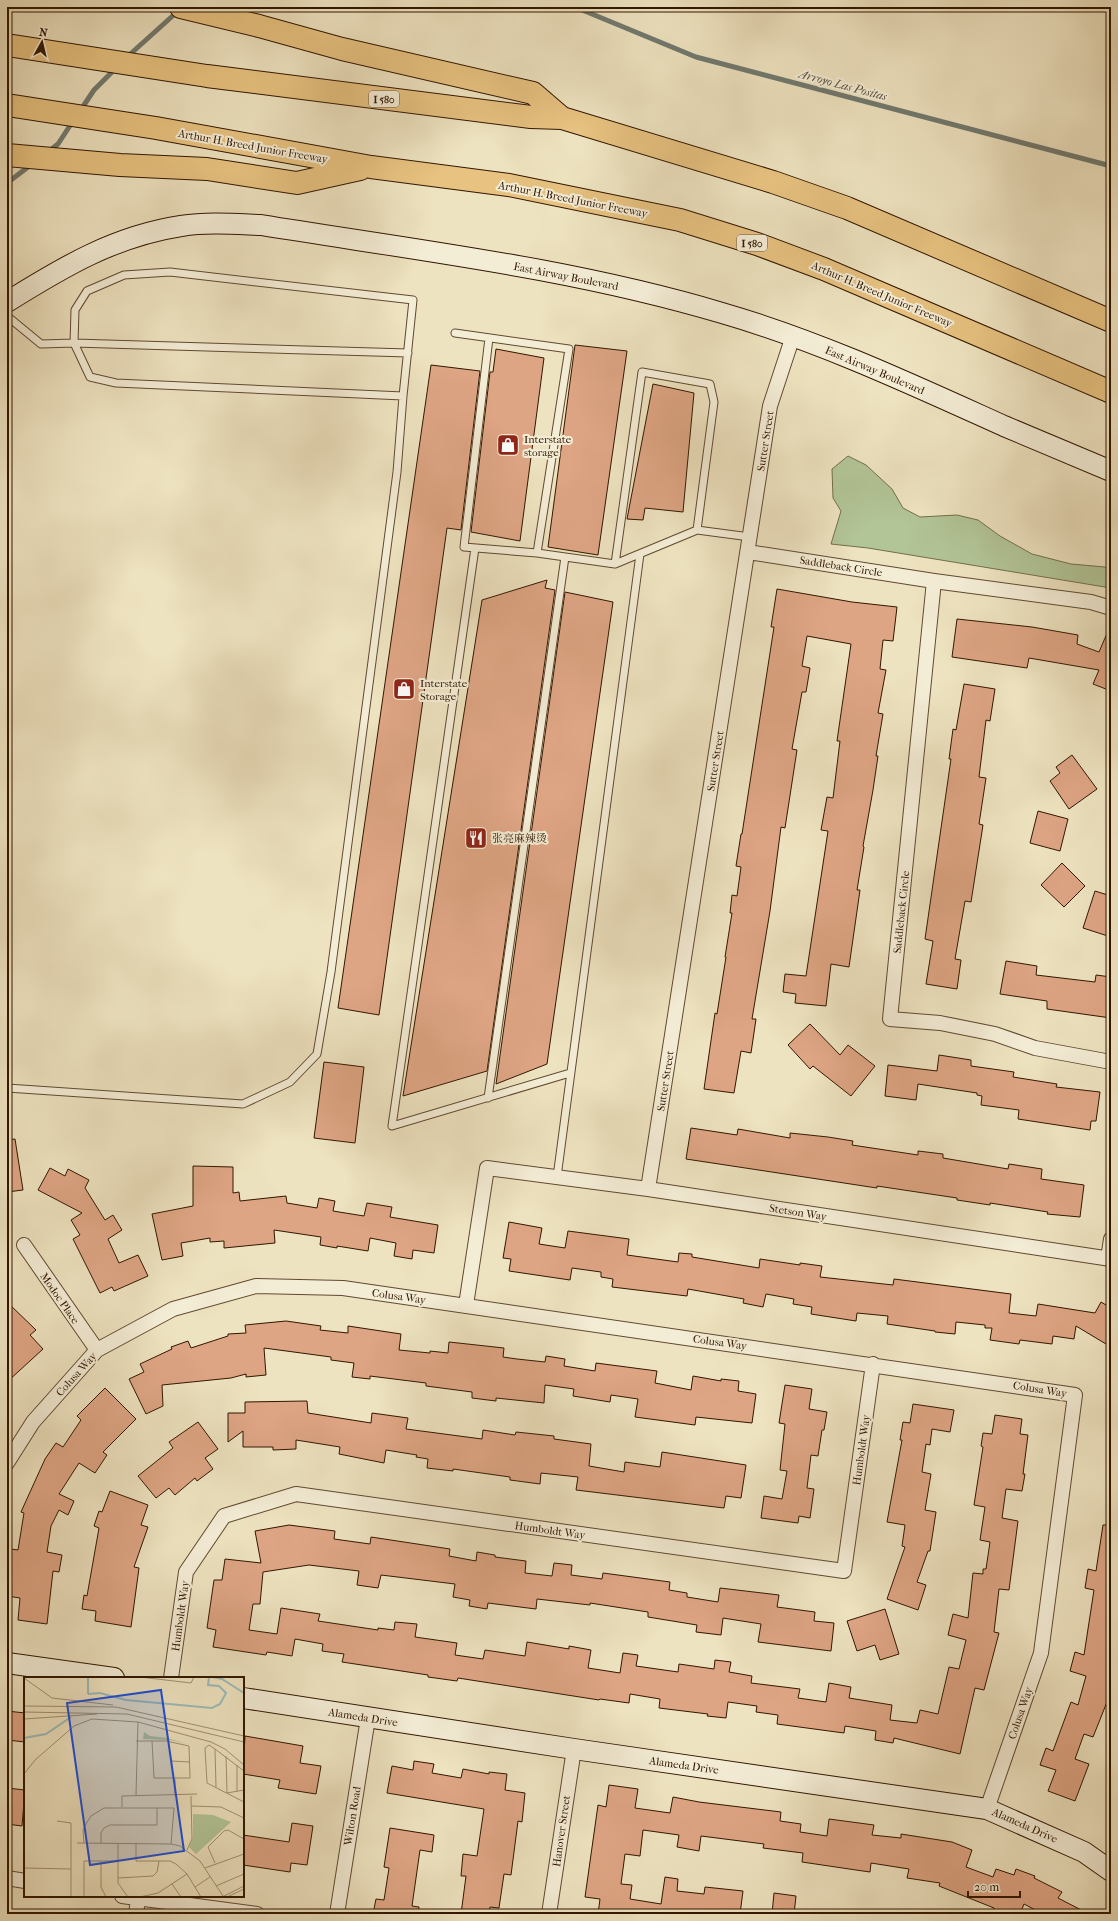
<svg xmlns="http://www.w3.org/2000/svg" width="1118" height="1921" font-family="'IM FELL French Canon','Noto Serif SC',serif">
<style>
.green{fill:#b2c597;stroke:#726e4c}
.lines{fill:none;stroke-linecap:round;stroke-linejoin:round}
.stream{stroke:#717a70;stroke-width:5}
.building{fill:#dea584;stroke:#311600}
.lane-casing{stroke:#604930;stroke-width:9}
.street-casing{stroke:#604930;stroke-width:16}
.secondary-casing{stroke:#311600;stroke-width:22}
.highway-casing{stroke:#311600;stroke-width:24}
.lane{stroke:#f4edd6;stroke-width:7}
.street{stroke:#f4edd6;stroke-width:14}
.secondary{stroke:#f4edd6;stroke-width:20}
.highway{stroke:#e7c280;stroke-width:22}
.labels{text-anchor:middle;stroke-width:4;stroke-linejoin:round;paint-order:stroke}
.shield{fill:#f4edd6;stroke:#6c5640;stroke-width:1}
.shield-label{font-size:10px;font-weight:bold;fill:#311600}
.street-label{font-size:11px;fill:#311600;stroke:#f4edd6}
.poi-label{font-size:11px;fill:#311600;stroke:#f4edd6;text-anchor:start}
.water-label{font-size:12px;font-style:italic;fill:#565041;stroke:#f4edd6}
.inset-river{fill:none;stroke:#9cbcbb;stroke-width:2}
.inset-road{fill:none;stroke:#a29173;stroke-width:1}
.view{fill:#1d4ed8;fill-opacity:0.15;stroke:#1d4ed8;stroke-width:2}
.inset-edge{fill:none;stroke:#311600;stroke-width:2}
</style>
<rect width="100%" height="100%" fill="#eee3c0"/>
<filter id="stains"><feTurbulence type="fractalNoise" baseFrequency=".005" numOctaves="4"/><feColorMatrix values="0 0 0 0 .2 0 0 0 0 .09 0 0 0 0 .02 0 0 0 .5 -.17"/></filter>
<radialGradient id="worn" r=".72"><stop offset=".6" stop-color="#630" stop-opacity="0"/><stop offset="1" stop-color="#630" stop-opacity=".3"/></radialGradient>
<path class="green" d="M848,456L866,465L892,489L903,508L920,517L957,515L978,520L1000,536L1032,554L1071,564L1105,567L1111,570V588L868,548L831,544L841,511L833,498L832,469Z"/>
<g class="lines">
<path class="stream" d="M575,7L696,57L1111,166
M127,57L177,12
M80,111L94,90L115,69
M48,152L58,144L73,121
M7,183L32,164"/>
</g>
<path class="building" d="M575,345L627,351L598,555L548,547Z
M496,349L544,358L520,541L471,532L490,372H493Z
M431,365L480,371L461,530L447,528L379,1015L338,1008Z
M653,384L694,393L683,512L645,508L643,520L627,519Z
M547,580L545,588L555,590L487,1071L403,1096L482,600Z
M777,589L852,602L897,607L893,641L883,640L880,669L886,670L878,713L883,714L876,756H878L873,790L863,846L864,847L857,890H860L849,967L831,964L826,1006L795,1003L796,994L783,992L785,974L806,976L828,831L821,830L827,797L833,798L840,741H837L851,644L807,636L802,666L810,668L806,692H802L792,749L797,750L785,828L781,827L770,911L752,1019H756L751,1053L741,1051L734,1093L704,1089L715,1013L717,1014L726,957H725L732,913H730L732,895L737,896L741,867L736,866L741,834H742L774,627H771Z
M565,592L613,602L547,1064L496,1084Z
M957,619L1032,627L1078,635L1077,644L1099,652L1111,624V691L1093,684L1099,670L1029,658L1027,668L952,657Z
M964,684L995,689L990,721L986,720L979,777L986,778L979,824L983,825L971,902L965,901L955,959L961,960L957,989L926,984L933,941L925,939L951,759H949L953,729L956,730Z
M1072,755L1097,789L1069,809L1050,781L1060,773L1056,767Z
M1038,811L1068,819L1060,851L1030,843Z
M1062,863L1085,886L1064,907L1041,885Z
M1095,891L1111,896V937L1083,928Z
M1006,961L1037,966L1036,975L1095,982L1096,975L1111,977V1018L1047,1009V1001L1000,994Z
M810,1024L840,1055L848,1045L875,1066L851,1096L813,1066L810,1069L788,1045Z
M939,1055L971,1060V1066L1014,1072L1013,1077L1057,1084L1056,1087L1100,1092L1096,1121H1091L1090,1130L1018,1119L1019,1110L981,1105L982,1096L977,1095V1093L918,1084L916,1100L885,1096L888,1065L937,1071Z
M324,1062L364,1067L355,1143L314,1138Z
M691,1128L737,1135L738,1129L790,1138V1133L828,1137L853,1141L852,1145L918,1155V1151L943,1154V1158L1008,1169L1009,1164L1042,1169L1041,1179L1084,1185L1080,1217L1047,1214L1048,1212L990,1203V1205L957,1200V1198L877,1186V1188L686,1159Z
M15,1139L23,1190L7,1192V1140Z
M193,1166L233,1167V1193L239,1192L240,1201L286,1196L287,1203L317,1208L319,1198L335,1201L333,1211L364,1216L367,1203L392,1207L390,1217L438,1225L434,1253L413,1250L412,1259L394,1256L396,1243L370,1238L368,1251L337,1246V1248L320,1245L321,1237L274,1230L275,1243L224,1248V1241L210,1242V1238L181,1243L183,1256L162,1260L152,1214L193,1206Z
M50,1168L65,1176L68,1169L89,1180L85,1188L105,1220L113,1215L122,1230L108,1239L119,1263L138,1255L148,1276L114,1291L112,1287L100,1293L73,1239L80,1235L71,1220L82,1213L38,1190Z
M509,1222L542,1228L539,1244L565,1248L568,1231L629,1239L627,1255L678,1262L679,1253L692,1254V1257L759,1268L760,1259L800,1265V1263L822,1266L820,1277L893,1285L894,1279L1011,1294L1009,1313L1036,1316L1038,1304L1095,1313L1101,1302L1111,1308V1347L1076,1326L1074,1339L1053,1336L1052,1344L1020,1340L1019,1344L990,1340L992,1328H985V1325L956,1322L955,1334L935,1332V1331L887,1324L888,1316L857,1313L856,1321L811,1314L812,1307L793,1304L794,1299L766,1294L763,1307L743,1303L744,1299L688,1289L687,1296L612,1287L613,1279L601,1277V1272L572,1268L570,1280L509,1271L511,1259L503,1258Z
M7,1302L36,1330L30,1335L43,1349L7,1382Z
M286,1321L321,1326L320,1330L348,1333V1326L401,1334L399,1350L430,1353V1351L448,1353L449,1342L504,1348L503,1357L517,1359L545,1362L546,1356L565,1359L564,1366L595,1371L596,1363L657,1371L655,1383L691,1390L693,1376L721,1381V1379L739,1381L738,1391L756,1394L752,1423L696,1417L695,1425L635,1417L638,1399L611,1395L610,1402L573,1396L574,1389L545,1385L544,1403L496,1398V1401L472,1398V1392L426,1386V1383L370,1376V1379L352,1377L354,1363L331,1360V1357L264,1348L266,1375L246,1377V1374L231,1378L162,1385L163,1406L146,1414L129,1379L144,1372L140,1364L172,1349L171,1347L188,1341L191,1348L228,1336V1334L246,1333L245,1325Z
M785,1385L812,1389L809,1409L827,1412L824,1430H822L818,1456L811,1455L807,1488L814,1489L810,1518L799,1516L798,1523L761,1518L764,1496L782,1499L787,1471L780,1470L785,1424L779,1423Z
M105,1388L136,1419L103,1452L107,1455L95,1473L79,1463L59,1494L74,1501L68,1515L59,1510L51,1526L47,1552L62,1555L59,1572L53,1571L47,1624L18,1620L20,1598L7,1596V1573L11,1549L18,1550L24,1513L21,1512L45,1459L56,1443L63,1447L81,1420L77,1416Z
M307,1401L308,1413L371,1423L372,1413L408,1418L406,1429L482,1439L483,1430L515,1435L516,1432L554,1436V1439L591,1444L589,1466L624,1472L625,1462L660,1467L662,1452L746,1465L741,1498L726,1496L724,1508L576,1490L578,1477L541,1473L540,1484L510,1480V1477L453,1469V1471L427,1468L428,1459L416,1457L417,1455L386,1450L384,1463L339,1454L340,1447L296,1440V1449L273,1450V1447H243V1431L228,1442V1413H245V1402Z
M913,1404L954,1410L950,1432L932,1429L930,1445L926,1444L922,1472L931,1474L925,1510L936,1512L930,1551H928L917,1582L926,1585L918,1610L887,1599L905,1547L902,1546L905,1525L887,1522L902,1440H900L903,1422L910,1423Z
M995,1415L1022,1419L1020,1434L1028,1435L1023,1474H1025L1022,1491L1006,1489L1002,1518L1018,1521L1009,1590L999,1589L994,1632L999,1633L984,1690L975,1688L960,1754L894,1738L893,1743L875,1740L876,1731L845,1726L844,1733L777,1724L778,1715L756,1712L757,1706L728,1702L726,1718L707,1716L708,1714L659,1708L660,1699L630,1694L629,1703L600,1699L599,1700L458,1678L457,1681L428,1677V1675L342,1662L344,1654L322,1651L323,1644L295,1639L292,1656L267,1652L266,1655L213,1647L216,1630L207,1628L214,1580H222L225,1559L261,1563L255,1531L289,1525L335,1531L334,1539L370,1544L371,1537L450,1549L449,1556L476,1561L477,1552L495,1555V1557L526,1561L525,1573L552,1576L554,1563L572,1565L571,1575L602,1579L603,1573L670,1582L669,1590L687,1593V1597L718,1602L720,1588L779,1595L777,1607L815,1612L814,1621L834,1623L831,1651L758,1642L761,1624L723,1618L721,1635L696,1632L697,1625L648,1617V1612L590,1603V1605L537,1599L536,1609L488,1603L487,1609L469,1606L470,1600L453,1597L455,1584L381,1575L378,1588L357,1585L359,1571L309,1565L263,1572L260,1604H253L249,1630L277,1634L281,1608L320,1614L318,1621L378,1630V1628L394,1630L395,1622L417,1624L415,1637L457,1643L455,1655L483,1659L485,1650L525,1656L527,1642L569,1649V1646L591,1650L588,1668L620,1673L623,1653L638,1655L636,1666L678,1672L679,1664L714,1669L715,1660L731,1662L729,1672L752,1676L751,1683L800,1689L798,1698L826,1702L829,1683L851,1687L849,1698L892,1705L890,1720L917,1723L920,1710L938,1714L949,1667L959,1669L966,1640L948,1635L953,1614L968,1618L973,1573L983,1574V1569H986L990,1542L980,1540L985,1507L974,1505L983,1447L981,1446L983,1433L992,1434Z
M198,1422L218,1449L205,1458L213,1469L197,1481L195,1478L175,1495L169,1488L156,1498L138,1476L173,1448L169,1442Z
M110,1491L148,1505L141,1525L148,1527L134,1567L139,1568L131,1627L95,1621L96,1611L82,1609L84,1595L87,1596L99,1528L94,1526L99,1511L102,1512Z
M1103,1525H1111V1692L1093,1737L1084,1734L1075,1759L1089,1764L1075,1801L1048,1791L1056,1770L1040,1765L1046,1748L1053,1751L1071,1702L1078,1705L1086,1676L1070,1671L1075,1652L1084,1655L1094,1590L1085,1588L1088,1569L1096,1571Z
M885,1609L899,1654L880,1660L875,1645L857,1651L847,1621Z
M7,1711L25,1713V1742L7,1740Z
M245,1736L303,1746L300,1763L321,1766L316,1794L278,1788L280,1780L243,1774Z
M414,1761L434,1764L432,1773L461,1778L463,1769L489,1774V1772L507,1774L505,1790L525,1793L522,1822L518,1821L511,1875L504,1874L499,1908L490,1907L489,1914H461L466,1876H461L463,1854L477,1856L484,1809L387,1793L392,1766L413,1770Z
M609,1785L638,1789L635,1808L670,1813L673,1797L699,1802L781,1812L780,1821L801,1824L800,1832L827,1836L829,1819L874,1825L872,1835L901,1838V1834L952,1842L972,1850L966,1867L993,1877L996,1869L1014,1875L1016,1869L1035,1876L1034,1878L1062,1892L1058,1898L1089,1914H1043L1024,1904L1020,1914H1006L994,1909V1908L939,1886L940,1883L907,1878L909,1869L871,1863L870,1872L856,1870L802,1862L803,1853L763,1848L764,1844L701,1836L699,1851L677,1847L679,1835L643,1830L640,1856L625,1854L621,1884L632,1885L630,1899L661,1904L665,1877L678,1879L677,1891L704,1894L705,1887L743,1891L740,1914H598L600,1899L585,1897L598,1805L606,1807Z
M7,1788L25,1790L22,1826L7,1824Z
M292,1823L313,1826L307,1865L291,1863L290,1872L243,1865V1835L289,1842Z
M390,1828L434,1835L432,1852L420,1850L412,1906L419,1907L418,1914H373L376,1899L384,1900L389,1868L384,1867Z
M774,1893L796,1896L794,1914H772Z"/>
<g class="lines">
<g class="lane-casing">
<path id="lane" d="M7,316L41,344L74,343L90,377L116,383L403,396L397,472L331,972L317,1054L290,1082L243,1104L7,1088
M455,333L569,349L537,553L615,564
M489,338L464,547L537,553
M403,396L413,300L170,272L124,275L87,291L75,310L74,343L408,353
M697,530L615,564L642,372L710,384L714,402L697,530L750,537
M475,548L392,1126L570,1073
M488,1098L565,557
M557,1177L640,554"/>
</g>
<g class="street-casing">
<path id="street" d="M748,552L934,581L1091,602L1111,608
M934,581L890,1019L940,1023L995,1034L1035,1048L1111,1062
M648,1189L770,406L793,336
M24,1245L97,1350
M1108,1259L1111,1239
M466,1305L487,1168L648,1189L1111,1259
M7,1463L33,1422L97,1350L173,1309L256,1286L343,1288L1075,1395L1041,1653L987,1809
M171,1678L186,1572L224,1516L296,1494L844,1571L873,1364
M7,1878L25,1881
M122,1896L257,1914
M136,1914L138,1899
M337,1914L368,1718
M549,1914L574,1749"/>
</g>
<g class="secondary-casing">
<path id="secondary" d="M7,302C63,267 115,236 181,226C208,222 234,224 261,225C415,250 571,268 722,313C819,341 911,384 1004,426C1039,441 1075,456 1111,471
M7,1663L114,1678
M243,1698L574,1749L987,1809L1084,1852L1111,1871"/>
</g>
<g class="highway-casing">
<path id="highway" d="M181,7L259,26L342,49L533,93L562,118
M7,45L207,76L531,117L562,118L773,182L847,208L1111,321
M7,105L156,128L371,167L509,185L680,220L757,244L824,269L1111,392
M7,155L120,165L207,169L297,183L360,169"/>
</g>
<use href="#lane" class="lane"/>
<use href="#street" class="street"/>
<use href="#secondary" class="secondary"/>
<use href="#highway" class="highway"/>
</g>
<defs>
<g id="shop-square" transform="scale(1.15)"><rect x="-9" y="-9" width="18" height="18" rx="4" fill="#8f2418" stroke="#f4edd6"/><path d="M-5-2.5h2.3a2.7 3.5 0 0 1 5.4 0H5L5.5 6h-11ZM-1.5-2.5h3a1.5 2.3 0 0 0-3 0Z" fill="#fff"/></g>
<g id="restaurant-square" transform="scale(1.15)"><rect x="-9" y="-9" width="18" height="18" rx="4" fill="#8f2418" stroke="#f4edd6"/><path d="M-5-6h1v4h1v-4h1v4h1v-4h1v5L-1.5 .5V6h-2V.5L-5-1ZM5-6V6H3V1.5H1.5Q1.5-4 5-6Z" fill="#fff"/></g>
</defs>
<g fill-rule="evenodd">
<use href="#shop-square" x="508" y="445"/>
<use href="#shop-square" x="404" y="689"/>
<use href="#restaurant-square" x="476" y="838"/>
</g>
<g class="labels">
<g class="shield">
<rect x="369" y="91" width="30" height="16" rx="3"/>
<rect x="737" y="235" width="30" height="16" rx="3"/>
</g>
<g class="shield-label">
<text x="384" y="103">I 580</text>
<text x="752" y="247">I 580</text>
</g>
<g class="street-label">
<text transform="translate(253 146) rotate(10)" y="4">Arthur H. Breed Junior Freeway</text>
<text transform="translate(573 199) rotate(11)" y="4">Arthur H. Breed Junior Freeway</text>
<text transform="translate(566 276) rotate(11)" y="4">East Airway Boulevard</text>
<text transform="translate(882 294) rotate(23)" y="4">Arthur H. Breed Junior Freeway</text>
<text transform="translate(875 370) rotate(23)" y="4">East Airway Boulevard</text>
<text transform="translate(765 441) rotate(-81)" y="4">Sutter Street</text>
<text transform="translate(841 566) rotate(9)" y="4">Saddleback Circle</text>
<text transform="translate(715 761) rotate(-81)" y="4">Sutter Street</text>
<text transform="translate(901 912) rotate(-84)" y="4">Saddleback Circle</text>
<text transform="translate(665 1081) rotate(-81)" y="4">Sutter Street</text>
<text transform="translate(798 1212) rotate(9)" y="4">Stetson Way</text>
<text transform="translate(399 1296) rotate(8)" y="4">Colusa Way</text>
<text transform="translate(60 1298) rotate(55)" y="4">Modoc Place</text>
<text transform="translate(720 1342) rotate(8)" y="4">Colusa Way</text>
<text transform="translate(76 1374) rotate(-48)" y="4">Colusa Way</text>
<text transform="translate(1040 1389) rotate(9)" y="4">Colusa Way</text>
<text transform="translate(861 1450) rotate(-82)" y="4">Humboldt Way</text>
<text transform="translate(550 1530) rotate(8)" y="4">Humboldt Way</text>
<text transform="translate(180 1616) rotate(-82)" y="4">Humboldt Way</text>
<text transform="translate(1020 1713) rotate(-71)" y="4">Colusa Way</text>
<text transform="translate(363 1717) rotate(9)" y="4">Alameda Drive</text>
<text transform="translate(684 1765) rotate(8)" y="4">Alameda Drive</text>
<text transform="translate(352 1816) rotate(-81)" y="4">Wilton Road</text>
<text transform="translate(1025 1825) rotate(24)" y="4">Alameda Drive</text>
<text transform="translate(561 1831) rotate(-82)" y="4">Hanover Street</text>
</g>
<g class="poi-label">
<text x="524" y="443">Interstate<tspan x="524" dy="13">storage</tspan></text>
<text x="420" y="687">Interstate<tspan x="420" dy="13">Storage</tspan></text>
<text x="492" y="842">张亮麻辣烫</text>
</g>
<g class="water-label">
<text transform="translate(843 85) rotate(15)" y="4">Arroyo Las Positas</text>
</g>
</g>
<g transform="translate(24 1677)">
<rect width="220" height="220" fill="#eee3c0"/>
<path d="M120,55L126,59L143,61L163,67L146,63L119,62ZM169,137L189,138L207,145L172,177L165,170L169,161Z" fill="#b2c597"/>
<path class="inset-river" d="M189,0L198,2L220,16M64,17L76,16L102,23L188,31L196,27L202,16L195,9L184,8L185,0M64,17V0M0,61L22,57L47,40"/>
<path class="inset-road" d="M116,0L167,6L170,0M0,1L28,21L89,28M0,29L92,30L220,59M0,35L103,37L220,65M0,42L73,37M112,64H142L165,69L166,101H130L128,64M191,72L192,110M202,79L203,116L220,113M147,84L166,85M213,88V114M220,94L191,72L185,68L181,71L183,106L220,125M0,97L11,83L50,49L68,42L114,45L187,65L201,72L220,88M112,118L114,45M151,119V102M168,129L197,130L220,141M98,130V119L173,117M33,144L47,146V220M53,166L147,167L156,169L176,184L199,219M60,166L59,153L63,145L67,139L80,131H150L147,167M77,166V156L80,151L86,148H133V131M94,166V206L104,220M112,166V184H146L152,187L163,197L177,220M163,173L168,162L167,119M77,184V210L82,220M191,186L184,170L200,154L204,153L220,162M0,191L47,192M181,191L220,177M94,201L129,199L133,195L135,184M148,207L157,220M192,209L220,197M171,210L186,200M60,220V184H94M116,220L134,216L163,197M198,220L220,209M203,220L220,212"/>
<path class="view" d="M137,13L160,174L66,188L43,26Z"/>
<rect width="220" height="220" class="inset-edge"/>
</g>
<rect width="1118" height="1921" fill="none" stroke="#eee3c0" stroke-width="24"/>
<rect x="8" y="8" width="1102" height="1905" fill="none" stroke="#311600" stroke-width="2"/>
<rect x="12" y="12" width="1094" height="1897" fill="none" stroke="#311600"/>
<g transform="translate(42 42) rotate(8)" stroke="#f4edd6" stroke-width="3" paint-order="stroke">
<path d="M0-3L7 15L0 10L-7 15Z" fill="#311600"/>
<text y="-6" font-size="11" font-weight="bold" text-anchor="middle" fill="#311600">N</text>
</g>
<path d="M968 1891v6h52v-6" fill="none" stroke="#311600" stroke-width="2"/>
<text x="974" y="1891" font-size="12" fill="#311600" stroke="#f4edd6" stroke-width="3" paint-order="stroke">20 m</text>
<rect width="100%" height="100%" filter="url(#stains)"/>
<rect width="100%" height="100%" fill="url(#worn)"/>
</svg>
